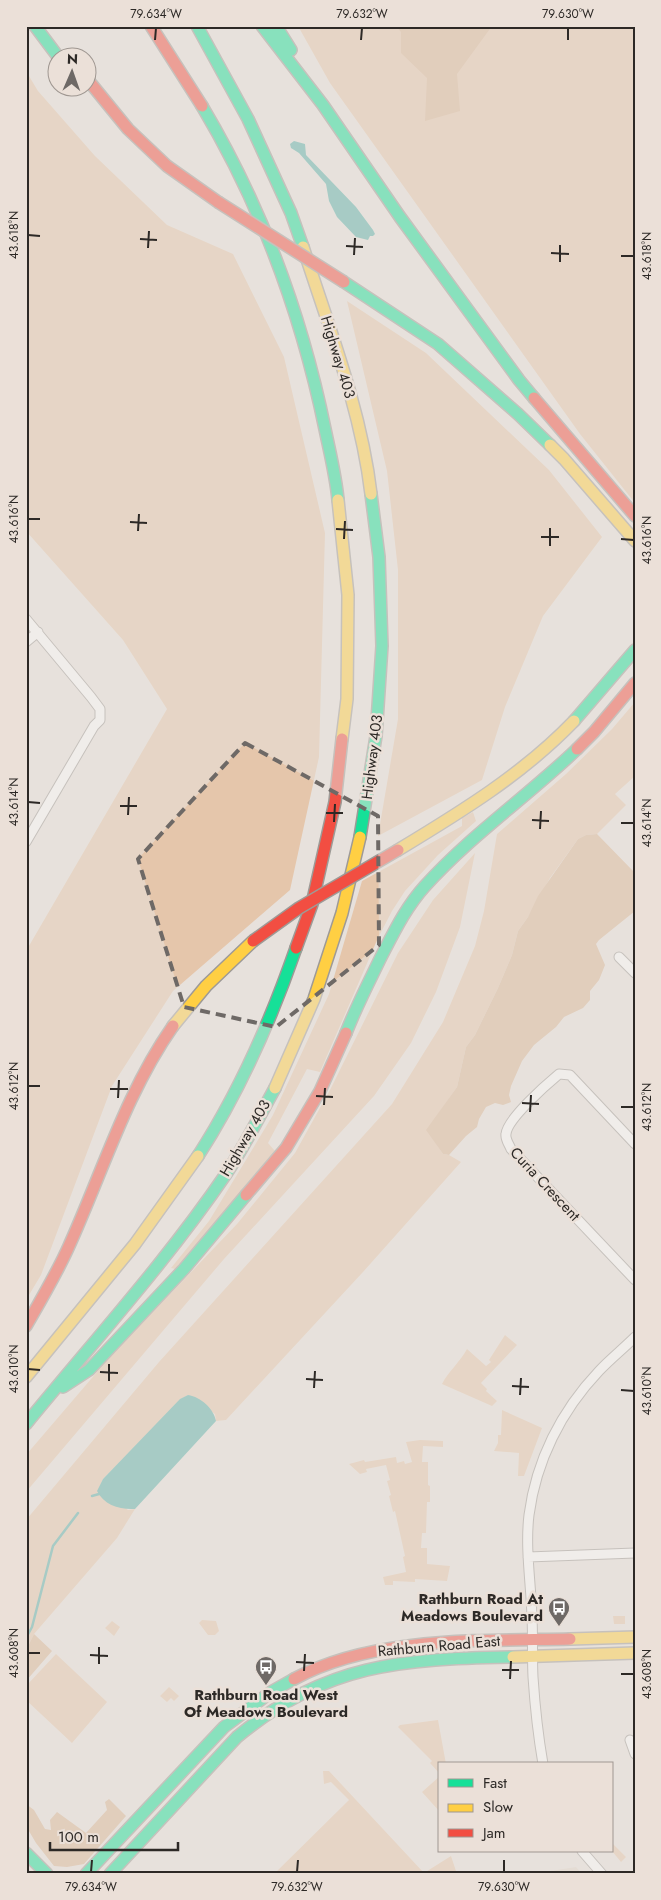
<svg xmlns="http://www.w3.org/2000/svg" width="661" height="1900" font-family="Jost,sans-serif">
<style>
.built{fill:#e1d5cb}
.green{fill:#e5c6ab}
.forest{fill:#d9b595}
.water{fill:#5aafa8}
.lines{fill:none;stroke-linecap:round;stroke-linejoin:round}
.stream{stroke:#5aafa8;stroke-width:2.5}
.street-casing{stroke:#9e9a96;stroke-width:11}
.fast-casing{stroke:#9e9a96;stroke-width:14}
.slow-casing{stroke:#9e9a96;stroke-width:14}
.jam-casing{stroke:#9e9a96;stroke-width:14}
.street{stroke:#fbfafa;stroke-width:9}
.fast{stroke:#16e098;stroke-width:11}
.slow{stroke:#ffcf43;stroke-width:11}
.jam{stroke:#f24e42;stroke-width:11}
.jam-bridge-casing{stroke:#9e9a96;stroke-width:14;stroke-linecap:butt}
.jam-bridge{stroke:#f24e42;stroke-width:11}
.marked{fill:none;stroke:#6e6966;stroke-width:4;stroke-dasharray:10 6;stroke-linejoin:round}
.ticks{fill:none;stroke:#2d2926;stroke-width:2}
.labels{text-anchor:middle;stroke-width:5;stroke-linejoin:round;paint-order:stroke}
.street-label{font-size:15px;fill:#2d2926;stroke:#ebe0d8}
.poi-label{font-size:15px;font-weight:bold;fill:#2d2926;stroke:#ebe0d8;text-anchor:end}
.neatline{fill:none;stroke:#2d2926;stroke-width:2}
.ticks-label{font-size:12px;text-anchor:middle;fill:#2d2926}
</style>
<rect width="100%" height="100%" fill="#e7e1dc"/>
<path class="built" d="M576,1867L582,1874H531Z"/>
<path class="green" d="M298,26H635V503L580,434L330,83Z
M26,71L38,91L95,156L167,225L233,254L284,357L325,533L319,757L290,890L173,991L112,1086L41,1275L26,1300V951L167,709L123,640L26,531Z
M347,301L426,353L549,470L602,537L543,616L505,707L482,780L378,836L398,719V570L387,471Z
M635,702V776L615,794L626,805L597,834L586,835L578,839L550,878L528,917L518,931L512,955L498,988L475,1035L466,1047L457,1087L427,1130L443,1154L449,1155L461,1162L363,1272L226,1420L216,1421L215,1414L188,1395L181,1399L103,1479L99,1488L128,1510L135,1509L117,1538L34,1634L26,1650V1520L159,1362L392,1104L443,1022L475,946L484,911L497,834L566,774L612,729Z
M473,812L476,821L438,855L405,891L392,911L378,938L320,1072L307,1069L268,1143L275,1151L175,1269L171,1268L209,1221L273,1115L329,994L362,881L462,826V818Z
M475,853L460,927L436,992L411,1043L374,1096L224,1259L26,1492V1455L109,1358L237,1224L295,1153L331,1088L398,953L433,900Z
M505,1335L517,1345L481,1383L487,1389L486,1391L497,1401L492,1406L442,1384C448,1372 460,1362 467,1349L486,1366L491,1362L489,1360Z
M502,1410L542,1428L524,1476H518L519,1453L494,1451L498,1443V1435H501Z
M420,1440L443,1441V1447L423,1446L422,1462H428V1485L430,1486V1502H427L426,1533H422L421,1548H427V1564L450,1566L447,1581L415,1579V1582L393,1581V1585H385L383,1577L406,1572L403,1557L405,1556L395,1511L393,1512L389,1496L391,1495L387,1481L390,1480L386,1465L366,1469L367,1472L360,1474L349,1464L364,1460L365,1462L396,1457L397,1463L404,1461L405,1464L412,1462L406,1442Z
M613,1616H625V1624H614Z
M202,1620L216,1621L219,1631L215,1635H208L199,1623Z
M112,1621L120,1627L114,1636L105,1628Z
M56,1654L107,1702L72,1743L26,1700V1686Z
M169,1687L179,1696L174,1701L171,1698L167,1702L160,1696Z
M438,1720L446,1764H440V1774L430,1763L432,1761L398,1727L400,1725Z
M323,1771H329L424,1873L451,1856L457,1874H274L349,1800L331,1782L324,1784Z
M440,1776V1812L422,1792Z
M612,1843L626,1857L621,1862L612,1851Z"/>
<path class="forest" d="M396,26H492L457,74L460,111L425,121L427,78L401,53V32Z
M597,834L635,873V911L599,940L596,944L605,965L599,980L590,991V1000L583,1008L564,1017L556,1027L534,1045L522,1061L511,1086L509,1095L511,1102L503,1105L495,1103L486,1107L479,1119L477,1127L466,1136L449,1155L443,1154L426,1130L457,1087L466,1047L475,1035L498,988L512,955L518,931L528,917L538,896L578,839L586,835Z
M34,1634L52,1651L26,1681V1650Z
M109,1799L126,1816L84,1864L67,1867L54,1866L36,1843L26,1826V1804L34,1810L45,1829L51,1830L50,1820L57,1812L86,1833L107,1810L105,1802Z"/>
<path class="water" d="M294,141L305,144L306,155L356,207L373,230L375,234L373,236H370L368,240L356,237L337,217L329,201L326,184L299,153L291,148L290,144Z
M188,1395C201,1397 214,1409 216,1421L135,1509C120,1510 104,1505 97,1491L103,1479L180,1399Z"/>
<g class="lines">
<path class="stream" d="M92,1496L99,1494
M26,1638L32,1627L53,1546L78,1513"/>
<g class="street-casing">
<path id="street" d="M26,619L91,697L100,709V720L94,726L26,842
M26,642L38,632
M619,957L635,973
M635,1144L570,1075L559,1074C547,1084 507,1119 506,1134C505,1139 509,1144 511,1149L635,1280
M528,1557L635,1553
M630,1740L635,1754
M543,1764C538,1735 535,1707 533,1677C532,1657 533,1637 532,1617C531,1583 525,1548 529,1515C536,1461 561,1411 599,1371C610,1359 623,1349 635,1337
M582,1851L602,1874"/>
</g>
<g class="fast-casing">
<path id="fast" d="M35,26L59,58
M197,26L248,119L291,213L303,247
M262,26L323,105L400,217L519,380L534,398
M276,26L291,50
M202,106C261,205 302,317 325,429C330,453 336,477 338,500
M344,282L438,344L518,414L550,445
M574,721L635,650
M360,837L376,736L382,646L379,557L371,494
M346,1033C356,1007 369,982 381,957C394,932 406,907 425,886C471,835 528,796 577,749
M198,1156C240,1091 271,1020 296,948
M63,1387L89,1370L184,1269L246,1195
M26,1424C93,1342 166,1262 226,1174C244,1147 259,1117 275,1088
M26,1853L47,1874
M86,1874L224,1727L271,1692L294,1679
M110,1874L237,1737C327,1663 401,1659 513,1657"/>
</g>
<g class="slow-casing">
<path id="slow" d="M303,247C329,328 361,409 371,494
M550,445L564,459L635,541
M338,500L348,595L347,699L342,739
M398,850C461,812 523,774 574,721
M173,1026L206,986L253,941
M275,1088L314,999L342,913L360,837
M26,1377L135,1244L198,1156
M570,1639L635,1637
M513,1657L635,1653"/>
</g>
<g class="jam-casing">
<path id="jam" d="M151,26L202,106
M88,80L128,129L167,166L218,202
M534,398L635,516
M577,749L594,732L635,683
M296,948L312,904L335,802L342,739
M246,1195L286,1148L320,1091L346,1033
M26,1326C41,1300 57,1273 69,1246C103,1171 126,1093 173,1026
M294,1679C373,1636 482,1641 570,1639"/>
</g>
<use href="#street" class="street"/>
<use href="#fast" class="fast"/>
<use href="#slow" class="slow"/>
<use href="#jam" class="jam"/>
<g class="jam-bridge-casing">
<path id="jam-bridge" d="M218,202L344,282
M253,941L299,908L398,850"/>
</g>
<use href="#jam-bridge" class="jam-bridge"/>
</g>
<path d="M0 0H661V1900H0ZM245,743L378,816L379,945L276,1027L184,1007L138,859Z" fill="#e7e1dc" fill-opacity=".55" fill-rule="evenodd"/>
<path class="marked" d="M245,743L378,816L379,945L276,1027L184,1007L138,859Z"/>
<path class="ticks" d="M155,40L156,28M361,40L362,28M568,40V28M28,235L40,236M140,239L157,240M346,246L363,247M148,248L149,231M551,253L569,254M354,255L355,238M621,256H634M560,262V245M28,519H40M130,522L147,523M336,529L353,530M138,531L139,514M541,537H559M344,539L345,521M621,539L634,540M550,546V528M28,802L40,803M120,806H137M326,813H343M128,815L129,797M532,820L549,821M334,822L335,804M621,823H634M540,829L541,811M28,1086H40M110,1089H128M316,1096L333,1097M118,1098L119,1080M522,1103L539,1104M324,1105L325,1088M621,1107H634M530,1112L531,1095M28,1369L40,1370M100,1372L118,1373M306,1379L323,1380M109,1381V1364M512,1386L529,1387M314,1388L315,1371M621,1390L634,1391M520,1395L521,1378M28,1653H40M90,1655L108,1656M296,1662L314,1663M99,1664V1647M502,1670H519M304,1671L305,1654M621,1674H634M510,1679L511,1661M91,1872L92,1860M297,1872L298,1860M504,1872V1860"/>
<defs>
<g id="bus-pin" transform="scale(1.125)"><path d="M0 17L-7.5 6A9.5 9.5 0 1 1 7.5 6Z" fill="#6e6966" stroke="#ebe0d8"/><path d="M-5-6H5V4H4V6H2V4H-2V6H-4V4H-5ZM-3.5-4V0h7V-4ZM-3.5 1.2v1.5H-2V1.2ZM2 1.2v1.5H3.5V1.2Z" fill="#fff"/></g>
</defs>
<g fill-rule="evenodd">
<use href="#bus-pin" x="559" y="1608"/>
<use href="#bus-pin" x="266" y="1667"/>
</g>
<g class="labels">
<g class="street-label">
<text transform="translate(338 357) rotate(73)" y="5">Highway 403</text>
<text transform="translate(372 757) rotate(-83)" y="5">Highway 403</text>
<text transform="translate(245 1138) rotate(-60)" y="5">Highway 403</text>
<text transform="translate(545 1184) rotate(47)" y="5">Curia Crescent</text>
<text transform="translate(439 1646) rotate(-5)" y="5">Rathburn Road East</text>
</g>
<g class="poi-label">
<text x="543" y="1604">Rathburn Road At<tspan x="543" dy="17">Meadows Boulevard</tspan></text>
<text x="266" y="1700" text-anchor="middle">Rathburn Road West<tspan x="266" dy="17">Of Meadows Boulevard</tspan></text>
</g>
</g>
<rect width="661" height="1900" fill="none" stroke="#ebe0d8" stroke-width="55"/>
<rect x="438" y="1762" width="175" height="90" fill="#ebe0d8" stroke="#9f9791"/>
<rect x="448" y="1779" width="25" height="8" fill="#16e098" stroke="#9f9791"/>
<text x="483" y="1788" font-size="15" fill="#2d2926">Fast</text>
<rect x="448" y="1804" width="25" height="8" fill="#ffcf43" stroke="#9f9791"/>
<text x="483" y="1812" font-size="15" fill="#2d2926">Slow</text>
<rect x="448" y="1829" width="25" height="8" fill="#f24e42" stroke="#9f9791"/>
<text x="483" y="1838" font-size="15" fill="#2d2926">Jam</text>
<g transform="translate(72 72) rotate(2)"><circle r="24" fill="#ebe0d8" stroke="#9f9791"/>
<path d="M0-4L9 19L0 12L-9 19Z" fill="#6e6966"/>
<text y="-8" font-size="14" font-weight="bold" text-anchor="middle" fill="#2d2926">N</text>
</g>
<path d="M50 1842v8h128v-8" fill="none" stroke="#2d2926" stroke-width="2.5"/>
<text x="58" y="1842" font-size="15" fill="#2d2926" stroke="#ebe0d8" stroke-width="4" paint-order="stroke">100 m</text>
<rect x="28" y="28" width="606" height="1844" class="neatline"/>
<g class="ticks-label">
<text x="156" y="18">79.634°W</text>
<text x="362" y="18">79.632°W</text>
<text x="568" y="18">79.630°W</text>
<text transform="translate(14 235) rotate(-90)" y="4">43.618°N</text>
<text transform="translate(647 256) rotate(-90)" y="4">43.618°N</text>
<text transform="translate(14 519) rotate(-90)" y="4">43.616°N</text>
<text transform="translate(647 540) rotate(-90)" y="4">43.616°N</text>
<text transform="translate(14 802) rotate(-90)" y="4">43.614°N</text>
<text transform="translate(647 823) rotate(-90)" y="4">43.614°N</text>
<text transform="translate(14 1086) rotate(-90)" y="4">43.612°N</text>
<text transform="translate(647 1107) rotate(-90)" y="4">43.612°N</text>
<text transform="translate(14 1369) rotate(-90)" y="4">43.610°N</text>
<text transform="translate(647 1391) rotate(-90)" y="4">43.610°N</text>
<text transform="translate(14 1653) rotate(-90)" y="4">43.608°N</text>
<text transform="translate(647 1674) rotate(-90)" y="4">43.608°N</text>
<text x="91" y="1891">79.634°W</text>
<text x="297" y="1891">79.632°W</text>
<text x="504" y="1891">79.630°W</text>
</g>
</svg>
